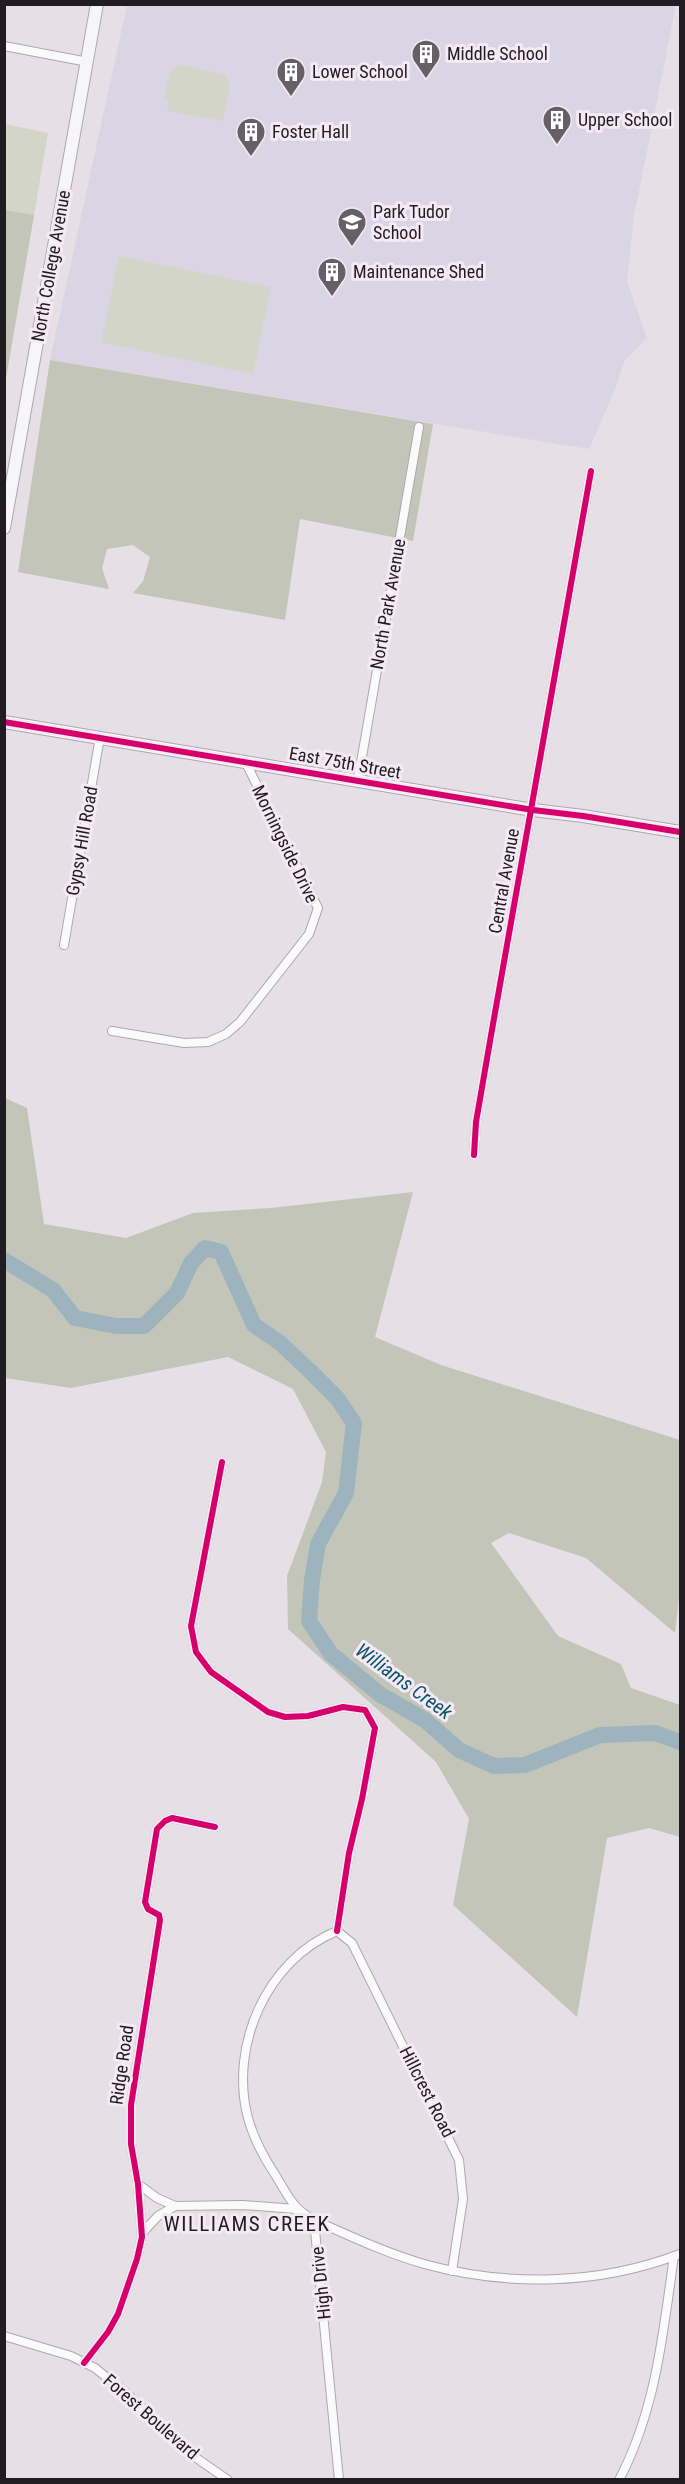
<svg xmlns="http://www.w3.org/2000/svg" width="685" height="2484" font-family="'Roboto Condensed',sans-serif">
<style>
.education{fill:#dad5e4}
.green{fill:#d3d5c8}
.forest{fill:#c3c5b8}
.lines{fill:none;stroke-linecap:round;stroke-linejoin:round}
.river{stroke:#9db4be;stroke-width:16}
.street-casing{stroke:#ada8ad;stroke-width:10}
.secondary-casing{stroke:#ada8ad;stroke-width:14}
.street{stroke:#fbfafb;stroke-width:8}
.secondary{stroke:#f6f5f9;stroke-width:12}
.cycleway-casing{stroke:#f6e9f6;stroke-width:10}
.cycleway{stroke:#d6006c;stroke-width:6}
.labels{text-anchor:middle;stroke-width:6;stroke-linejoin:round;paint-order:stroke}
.poi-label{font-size:18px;fill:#211c21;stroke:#f6e9f6;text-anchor:start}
.street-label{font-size:18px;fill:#211c21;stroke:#f6e9f6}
.water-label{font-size:20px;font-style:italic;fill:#085667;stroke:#f6e9f6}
.quarter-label{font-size:21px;letter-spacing:1.5px;fill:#211c21;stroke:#f6e9f6}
</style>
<rect width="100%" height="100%" fill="#e6dfe6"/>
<path class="education" d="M127,5H676L634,216L627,281L647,338L625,360L615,390L589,449L50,360Z"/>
<path class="green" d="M180,65L224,74L230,85L223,121L167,111L169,102L164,100L170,71Z
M5,124L48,133L5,384Z
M119,256L271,287L253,374L101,342Z"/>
<path class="forest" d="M5,210L34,215L5,384L4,210Z
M50,360L433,424L413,541L300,519L285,620L133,593L143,581L150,557L133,545L107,549L102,568L109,589L18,572Z
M5,1098L27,1108L44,1224L126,1238L193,1213L271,1208L413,1192L375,1337L441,1365L680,1440V1589L675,1633L586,1558L509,1533L491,1543L558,1636L621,1664L631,1688L680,1705V1837L649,1828L607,1838L577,2017L453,1905L469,1819L436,1762L288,1629L287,1576L322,1482L326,1452L293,1389L228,1357L71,1388L5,1378Z"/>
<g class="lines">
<path class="river" d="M4,1260L53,1290L75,1318L116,1326H144L177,1293L191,1263L205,1248L221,1252L254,1325L279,1342L310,1371L337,1398L354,1423L346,1493L318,1544L312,1580L309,1621L331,1654L381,1695L425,1720L459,1750L494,1766L525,1765L600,1735L655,1733L680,1742"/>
<g class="street-casing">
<path id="street" d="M4,46L88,62
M358,780L419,427
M64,945L100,737
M112,1031L184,1043L208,1042L226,1034L240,1022L309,934L318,908L245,761
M474,1155L476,1122L493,1024L591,471
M222,1462L191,1626L196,1652L211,1672L268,1712L285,1717L308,1716L343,1707L365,1710L375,1728L362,1799L349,1853L337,1931
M337,1931C266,1960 229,2047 248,2118C254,2140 264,2158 276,2176C288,2196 293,2209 314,2220L339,2480
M337,1931L352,1943L459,2160L463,2199L452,2271
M138,2184L157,2198L175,2206L243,2205L296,2209
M314,2220C350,2236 386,2253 424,2264C508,2287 599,2285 680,2254
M143,2232L158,2216L175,2206
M4,2336L71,2356L95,2368L126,2393L192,2455L228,2480
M84,2363L108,2332L118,2314L137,2259L142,2237L138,2184L131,2144V2105L160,1920L159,1915L148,1909L145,1902L157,1829L165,1821L172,1818L215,1827
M619,2480C656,2410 663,2333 674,2256"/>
</g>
<g class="secondary-casing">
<path id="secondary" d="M4,528L97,4
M4,722L533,810L583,816L680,832"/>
</g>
<use href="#street" class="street"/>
<use href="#secondary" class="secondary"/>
<g class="cycleway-casing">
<path id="cycleway" d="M4,722L533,810L583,816L680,832
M474,1155L476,1122L493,1024L591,471
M222,1462L191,1626L196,1652L211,1672L268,1712L285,1717L308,1716L343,1707L365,1710L375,1728L362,1799L349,1853L337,1931
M84,2363L108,2332L118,2314L137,2259L142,2237L138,2184L131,2144V2105L160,1920L159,1915L148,1909L145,1902L157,1829L165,1821L172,1818L215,1827"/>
</g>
<use href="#cycleway" class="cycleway"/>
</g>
<defs>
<g id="building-pin" transform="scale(1.5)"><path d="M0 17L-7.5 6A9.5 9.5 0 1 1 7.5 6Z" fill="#666066" stroke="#f6e9f6"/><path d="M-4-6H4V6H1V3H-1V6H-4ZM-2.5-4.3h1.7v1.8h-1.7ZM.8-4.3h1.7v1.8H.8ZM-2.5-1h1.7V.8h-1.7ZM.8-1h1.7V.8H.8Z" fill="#fff"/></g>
<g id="school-pin" transform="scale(1.5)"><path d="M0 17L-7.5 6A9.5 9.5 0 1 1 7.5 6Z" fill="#666066" stroke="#f6e9f6"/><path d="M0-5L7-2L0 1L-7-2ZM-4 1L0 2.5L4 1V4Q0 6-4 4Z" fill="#fff"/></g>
</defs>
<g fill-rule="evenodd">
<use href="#building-pin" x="426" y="54"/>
<use href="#building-pin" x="291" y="72"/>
<use href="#building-pin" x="557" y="120"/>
<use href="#building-pin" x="251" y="132"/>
<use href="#school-pin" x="352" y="222"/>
<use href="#building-pin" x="332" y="272"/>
</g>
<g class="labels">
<g class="poi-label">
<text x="447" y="60">Middle School</text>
<text x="312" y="78">Lower School</text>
<text x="578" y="126">Upper School</text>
<text x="272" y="138">Foster Hall</text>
<text x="373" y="218">Park Tudor<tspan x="373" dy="21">School</tspan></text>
<text x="353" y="278">Maintenance Shed</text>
</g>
<g class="street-label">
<text transform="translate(51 266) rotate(-80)" y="6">North College Avenue</text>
<text transform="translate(388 604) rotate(-80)" y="6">North Park Avenue</text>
<text transform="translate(345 763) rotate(10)" y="6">East 75th Street</text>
<text transform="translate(82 841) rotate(-80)" y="6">Gypsy Hill Road</text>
<text transform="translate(285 844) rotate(64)" y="6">Morningside Drive</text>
<text transform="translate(504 881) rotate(-80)" y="6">Central Avenue</text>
<text transform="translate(122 2065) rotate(-82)" y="6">Ridge Road</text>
<text transform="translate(427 2092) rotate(63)" y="6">Hillcrest Road</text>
<text transform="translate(321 2283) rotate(-96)" y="6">High Drive</text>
<text transform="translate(151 2417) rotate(41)" y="6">Forest Boulevard</text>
</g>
<g class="water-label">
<text transform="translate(404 1681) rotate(36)" y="7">Williams Creek</text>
</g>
<g class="quarter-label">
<text x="247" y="2231">WILLIAMS CREEK</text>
</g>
</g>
<rect width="685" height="2484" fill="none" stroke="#211c21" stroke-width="12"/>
</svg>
